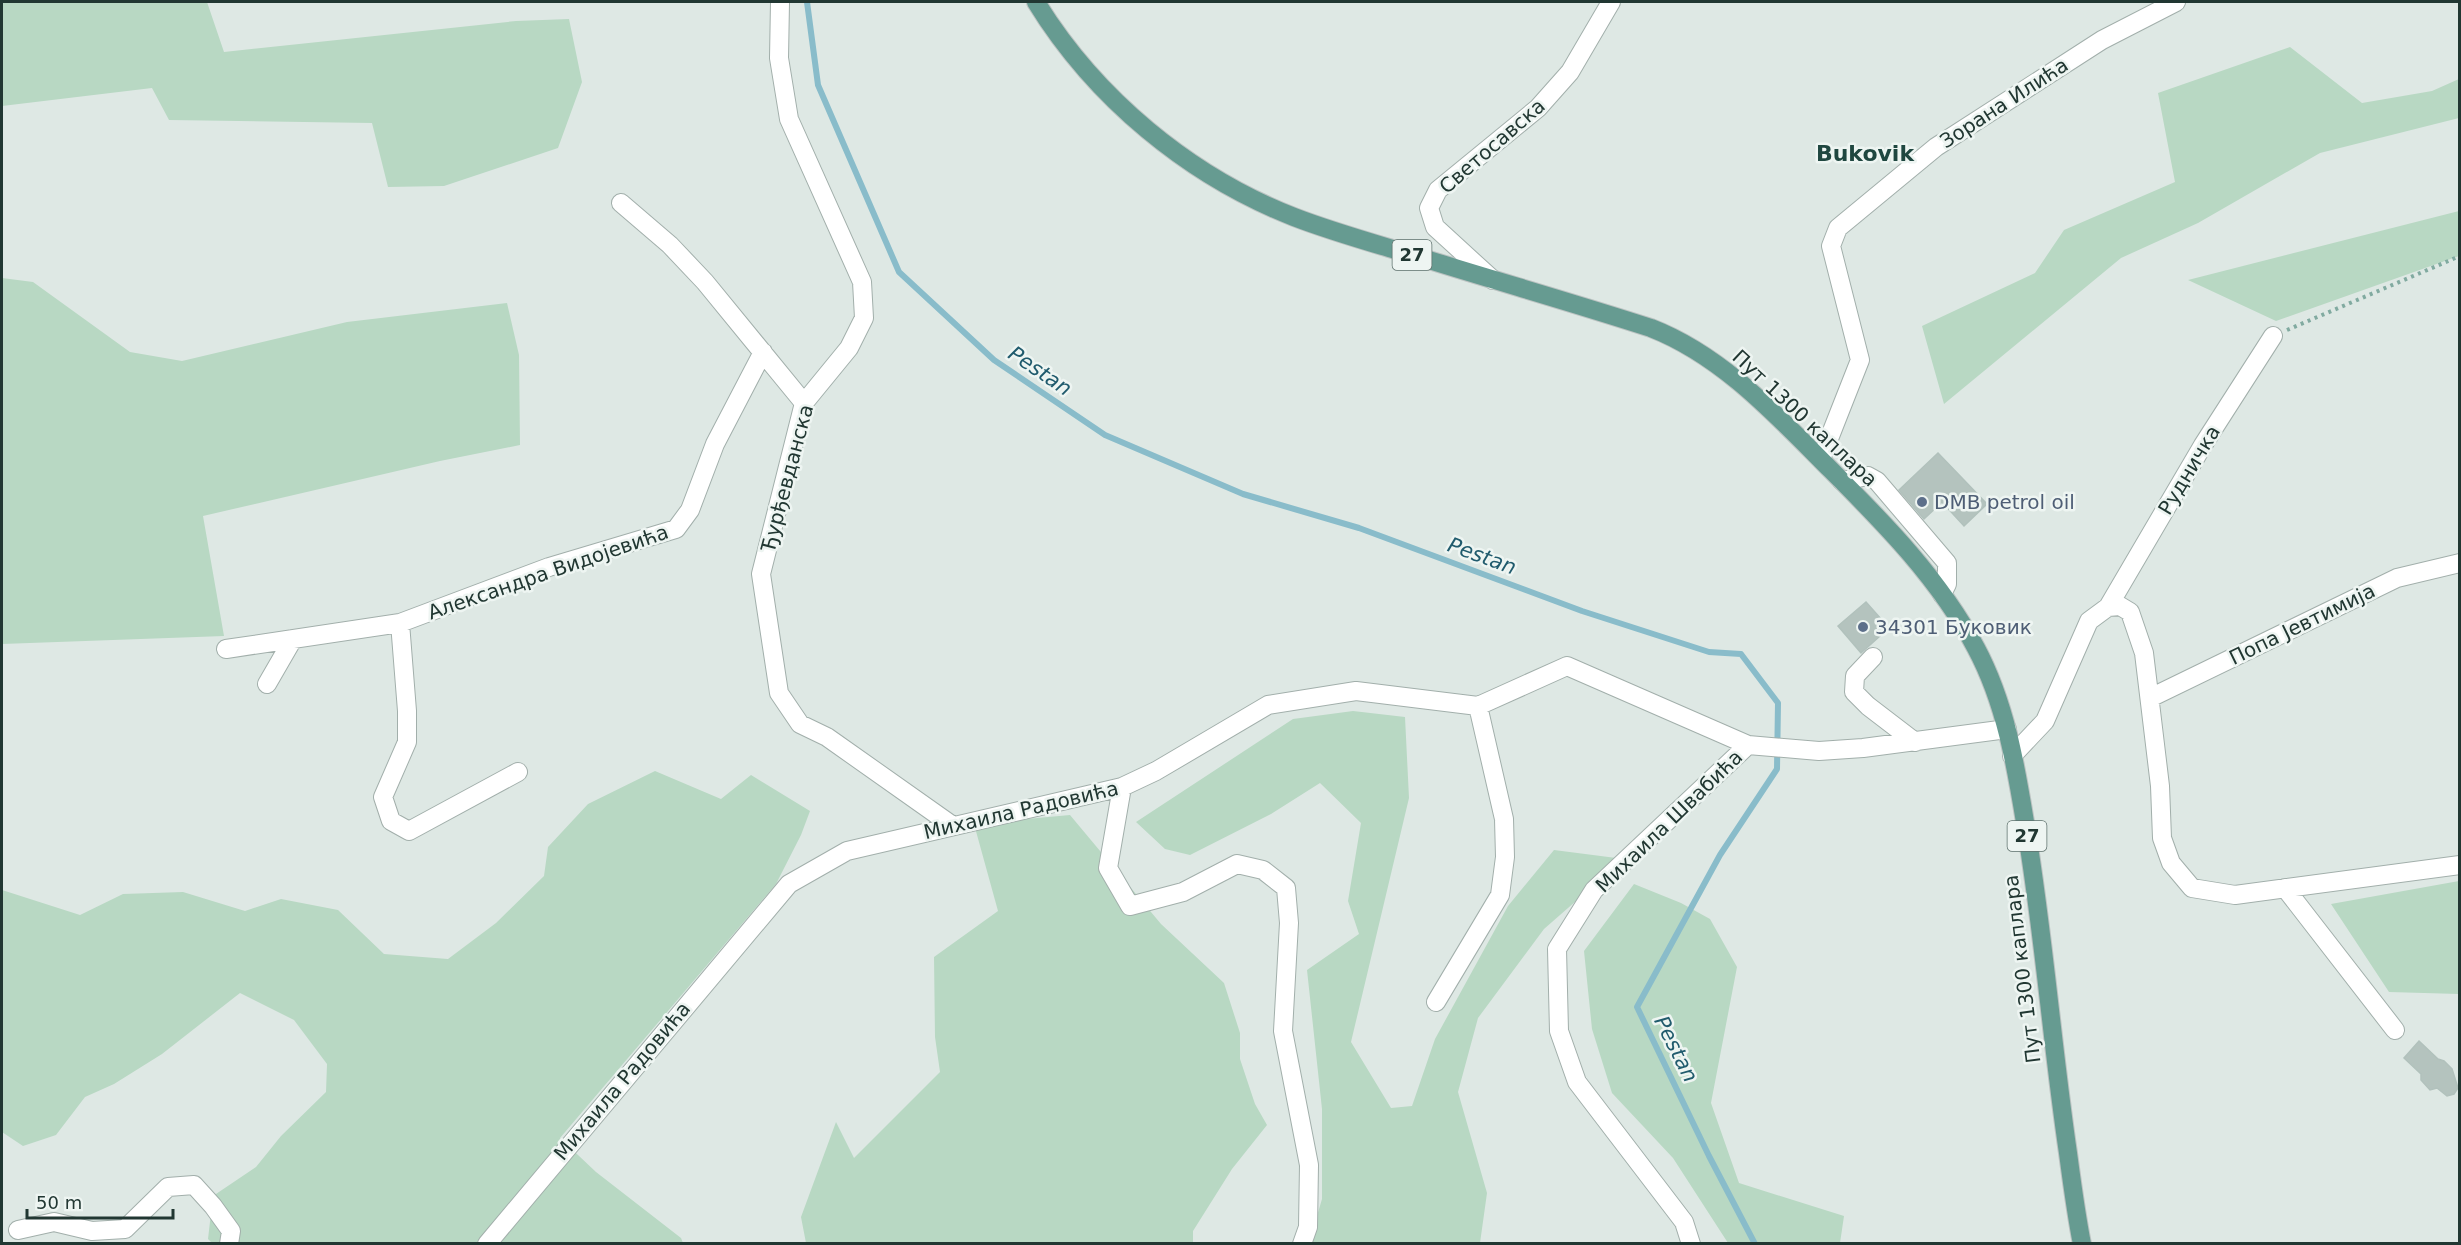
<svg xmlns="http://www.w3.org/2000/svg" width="2461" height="1245" font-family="'DejaVu Sans',sans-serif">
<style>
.green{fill:#b8d8c3}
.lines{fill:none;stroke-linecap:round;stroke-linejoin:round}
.stream{stroke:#89bcca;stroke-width:6}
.building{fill:#b4c3be;stroke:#b1c1bc;stroke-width:1.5}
.minor-casing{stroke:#a2afab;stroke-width:20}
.major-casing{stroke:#bcc3c2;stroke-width:20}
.path{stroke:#81aaa0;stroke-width:4;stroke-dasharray:3 4.5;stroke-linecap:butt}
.minor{stroke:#fff;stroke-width:18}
.major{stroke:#669b91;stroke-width:18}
.service-dot{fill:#5c6f8a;stroke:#eef5f2;stroke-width:2}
.labels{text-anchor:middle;stroke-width:5;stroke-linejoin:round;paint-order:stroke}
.shield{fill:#eef5f2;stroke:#5e706c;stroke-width:1.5}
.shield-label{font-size:18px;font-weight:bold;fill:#213732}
.street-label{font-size:20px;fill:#213732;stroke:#eef5f2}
.service-label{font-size:20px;fill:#4e5e75;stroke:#eef5f2;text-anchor:start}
.water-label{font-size:21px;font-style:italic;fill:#205b6d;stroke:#eef5f2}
.quarter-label{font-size:22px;font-weight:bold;fill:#1f4740;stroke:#eef5f2}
</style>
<rect width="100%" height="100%" fill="#dee8e4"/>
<path class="green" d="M2,2H207L224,52L516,21L569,19L582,82L558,148L444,186L388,187L372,123L169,120L152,88L2,106Z
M2290,47L2362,103L2432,91L2459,79V118L2320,153L2198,223L2121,258L1944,404L1922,326L2035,273L2064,230L2175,182L2158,93Z
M2459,211V256L2276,321L2188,280Z
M2,278L33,282L130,352L182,361L347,322L507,303L519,355L520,445L440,461L203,516L224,636L2,644Z
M1353,711L1405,717L1409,798L1351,1042L1391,1108L1412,1106L1435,1039L1508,906L1554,850L1624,859L1544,929L1478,1018L1458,1092L1487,1193L1480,1243H1309L1322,1199V1109L1307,970L1359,934L1348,901L1361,823L1320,783L1271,814L1190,855L1165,849L1136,822L1293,719Z
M655,771L721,799L751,775L810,811L801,835L776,884L560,1138L596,1172L681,1238L683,1243H212L208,1239L213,1196L256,1167L281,1136L326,1092L327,1064L294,1020L240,993L162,1054L114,1084L85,1097L56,1135L23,1146L2,1132V890L80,915L123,894L183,892L245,911L281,899L338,910L384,954L448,959L496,923L544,876L548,847L588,804Z
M1070,815L1161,924L1224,983L1240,1033V1059L1255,1104L1267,1125L1232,1169L1193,1231V1243H806L801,1217L836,1122L854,1158L940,1072L935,1037L934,957L998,911L974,824Z
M2459,881V994L2389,992L2331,904Z
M1634,884L1681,903L1710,919L1737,967L1711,1103L1739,1183L1844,1216L1840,1243H1728L1673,1158L1612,1093L1592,1029L1584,951Z"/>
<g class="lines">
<path class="stream" d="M807,2L818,85L899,272L994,360L1105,435L1243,494L1359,528L1582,611L1709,652L1741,654L1778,703L1777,769L1720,855L1637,1007L1709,1156L1755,1244"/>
</g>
<path class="building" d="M1938,453L1987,504L1964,526L1942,502L1924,519L1899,490Z
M1866,602L1889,628L1861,653L1838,626Z
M2419,1041L2438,1059L2444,1061L2452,1069L2458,1088L2454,1094L2447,1096L2437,1088L2430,1090L2421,1080V1074L2404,1058Z"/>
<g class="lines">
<g class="minor-casing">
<path id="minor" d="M780,2L779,58L789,119L862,282L864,318L849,348L804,403L761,574L779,693L800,724L827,737L953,826
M621,203L670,245L705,282L804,403
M1493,280L1435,227L1429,208L1438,190L1538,108L1570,72L1611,2
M1821,459L1860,360L1831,246L1838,228L1936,147L2102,40L2176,2
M1842,481L1868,476L1877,481L1947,563V584L1942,594
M2108,607L2203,445L2273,336
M400,623L407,711V742L383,797L391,821L409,831L518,772
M226,649L400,623L549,567L676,529L690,510L715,444L763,352
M1873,657L1855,676L1854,692L1868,706L1915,742
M267,684L293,639
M2150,698L2397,578L2460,563
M2012,756L2045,721L2089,621L2108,607L2120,606L2130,612L2144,653L2160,786L2162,838L2171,863L2192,888L2235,895L2460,865
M1122,787L1108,868L1130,906L1183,892L1237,864L1263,870L1286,888L1289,923L1283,1031L1309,1165L1308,1227L1302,1244
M2285,888L2395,1030
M1436,1002L1500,895L1505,857L1504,819L1478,706
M18,1230L54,1222L92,1231L125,1229L168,1187L194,1185L213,1206L231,1231L229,1244
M487,1244L789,884L847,851L1122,787L1156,771L1268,705L1356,691L1478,706L1567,666L1748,745L1819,751L1863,748L2007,729
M1691,1244L1684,1222L1577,1082L1559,1031L1557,949L1594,890L1748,745"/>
</g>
<g class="major-casing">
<path id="major" d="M1036,2C1095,98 1189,176 1294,217C1338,234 1384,246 1429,260C1503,283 1577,304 1651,328C1723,356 1777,416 1831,470C1885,524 1940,580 1976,648C2006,704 2016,767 2026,828C2044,936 2052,1045 2068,1153C2072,1183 2076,1214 2082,1244"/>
</g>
<path class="path" d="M2287,330L2460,256"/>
<use href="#minor" class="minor"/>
<use href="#major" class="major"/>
</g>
<g class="service-dot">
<circle cx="1922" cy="502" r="6"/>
<circle cx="1863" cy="627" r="6"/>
</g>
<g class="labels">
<g class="shield">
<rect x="1392.5" y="240" width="39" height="30" rx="4.5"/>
<rect x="2007.5" y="821" width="39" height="30" rx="4.5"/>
</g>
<g class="shield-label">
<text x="1412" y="261">27</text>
<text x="2027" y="842">27</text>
</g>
<g class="street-label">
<text transform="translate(2004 103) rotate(-33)" y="7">Зорана Илића</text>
<text transform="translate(1492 146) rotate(-41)" y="7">Светосавска</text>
<text transform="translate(1805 418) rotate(43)" y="7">Пут 1300 каплара</text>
<text transform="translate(2189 470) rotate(-59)" y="7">Рудничка</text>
<text transform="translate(787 478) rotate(-75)" y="7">Ђурђевданска</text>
<text transform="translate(548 572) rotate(-19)" y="7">Александра Видојевића</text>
<text transform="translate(2302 624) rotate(-26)" y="7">Попа Јевтимија</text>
<text transform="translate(1021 810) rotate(-13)" y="7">Михаила Радовића</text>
<text transform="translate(1669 821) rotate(-44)" y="7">Михаила Швабића</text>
<text transform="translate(2022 969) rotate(-97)" y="7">Пут 1300 каплара</text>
<text transform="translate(622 1081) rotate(-50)" y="7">Михаила Радовића</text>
</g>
<g class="service-label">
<text x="1934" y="509">DMB petrol oil</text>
<text x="1875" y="634">34301 Буковик</text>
</g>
<g class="water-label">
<text transform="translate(1040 371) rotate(34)" y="7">Pestan</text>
<text transform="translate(1482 556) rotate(20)" y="7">Pestan</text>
<text transform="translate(1676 1049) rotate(63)" y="7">Pestan</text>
</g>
<g class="quarter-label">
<text x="1865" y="161">Bukovik</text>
</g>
</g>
<rect width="2461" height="1245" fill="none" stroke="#213732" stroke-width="6"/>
<path d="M27 1209v9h146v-9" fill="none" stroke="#213732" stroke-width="3"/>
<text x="36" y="1209" font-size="18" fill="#213732" stroke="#eef5f2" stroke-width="4.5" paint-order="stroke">50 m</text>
</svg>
